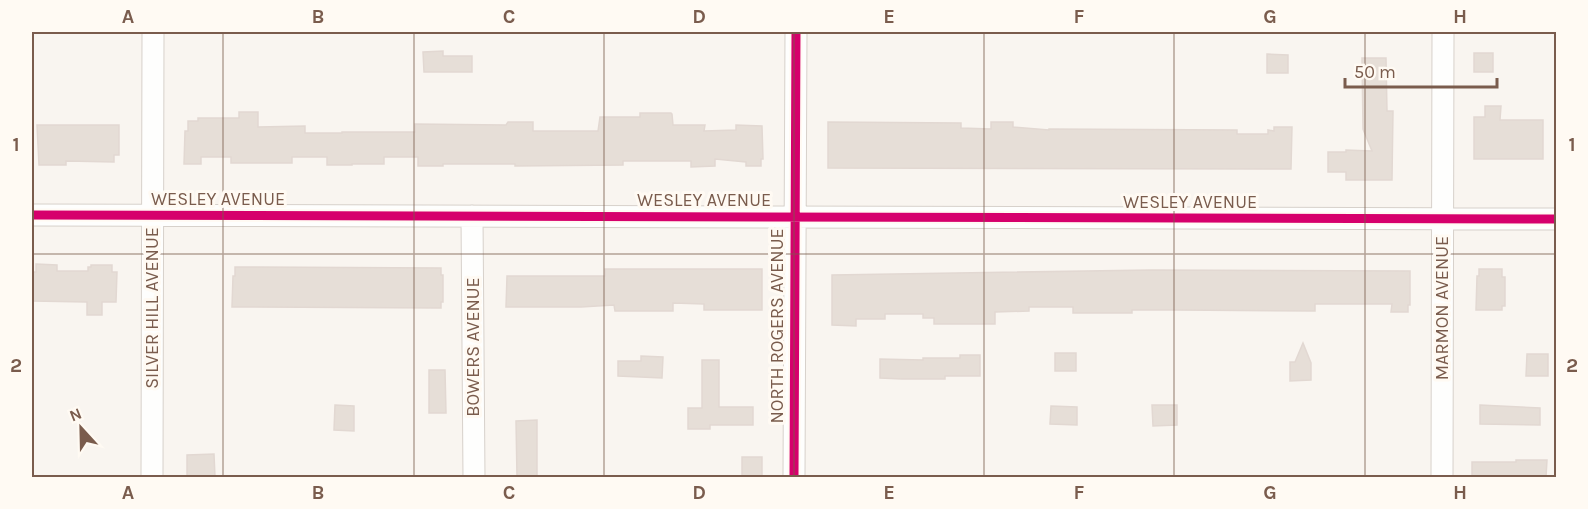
<svg xmlns="http://www.w3.org/2000/svg" width="1588" height="509" font-family="Karla,sans-serif">
<style>
.building{fill:#e6ded7;stroke:#e2d8d2;stroke-width:1.5}
.lines{fill:none;stroke-linecap:round;stroke-linejoin:round}
.minor-casing{stroke:#d7d1cb;stroke-width:23}
.minor{stroke:#fefefd;stroke-width:21}
.cycleway-casing{stroke:#fffaf3;stroke-width:13}
.cycleway{stroke:#d6006c;stroke-width:9}
.grid{fill:none;stroke:#7a5c4d;stroke-width:1.5;stroke-opacity:0.55}
.labels{text-anchor:middle;stroke-width:6;stroke-linejoin:round;paint-order:stroke}
.street-label{font-size:18px;fill:#7a5c4d;stroke:#fffaf3}
.neatline{fill:none;stroke:#7a5c4d;stroke-width:2}
.grid-label{font-size:20px;text-anchor:middle;font-weight:bold;fill:#7a5c4d}
</style>
<rect width="100%" height="100%" fill="#f9f5f0"/>
<path class="building" d="M443,51V56H472V72H424L423,52Z
M1474,53H1493V72H1474Z
M1267,54L1288,55V73H1267Z
M1362,58H1386L1387,111H1393L1392,180H1346V172H1328V152H1346V150L1372,151L1363,129Z
M1485,106H1501L1500,120H1543V159H1474V117H1485Z
M239,112H258V127L305,126V133H342V132H415V124L506,125L508,122H533V131H598L600,117H640V113H671L672,114L673,125H705L704,131L736,130V125L762,126L763,159H761V166H746V162L715,159V166L691,167V161H623V165L515,166V164H443V166H418V157H384V164H352V165H327V157H292V163H231V157H201V164H184L185,131H188V121H198V118H239Z
M828,122L961,123V128L991,129V122H1013V127L1049,130V129L1237,130V134H1268V130L1274,131V127H1292L1291,169L828,168Z
M37,125H119V155H114V162L66,161V165H39Z
M36,264L57,265V271H88V267H91V265H112V272H117L116,302H102V315H87V302L32,301L33,272H36Z
M235,267L441,268V275H443V302H441V308L232,307L233,276H235Z
M605,269H762V310H704V304L673,303V311H615L614,305L581,307H506L507,276H605Z
M1479,269H1502V277H1505V306H1502V310H1476L1477,276H1479Z
M1152,270L1410,271V305H1408V312H1391L1392,304H1315V311L1176,310H1132V313H1073V307H1029V311L995,312V324H934V318H923V314H885V319H856V326L832,325V275Z
M1303,343L1311,363V380L1290,381V362H1295Z
M1055,353H1076V371H1055Z
M1527,354H1548V376H1526Z
M960,355H980V376H945V379H902L880,378V359L923,360V358H960Z
M641,356L663,357L662,378L618,376V361H641Z
M702,360H719V407H753V425H710V429H688V408H702Z
M429,370H445L446,413H429Z
M335,405L354,406V431L334,430Z
M1152,405H1177V425L1153,426Z
M1480,405L1540,408V425L1480,424Z
M1051,406L1077,407V425L1050,424Z
M537,420V477H517L516,421Z
M214,454L215,477H187V455Z
M742,457H762V477H742Z
M1516,460H1547L1546,477H1472V462H1516Z"/>
<g class="lines">
<g class="minor-casing">
<path id="minor" d="M32,215L1556,219
M472,216L474,478
M152,478L153,32
M794,478L796,32
M1442,478L1443,32"/>
</g>
<use href="#minor" class="minor"/>
<g class="cycleway-casing">
<path id="cycleway" d="M32,215L1556,219
M794,478L796,32"/>
</g>
<use href="#cycleway" class="cycleway"/>
</g>
<path class="grid" d="M223,32V478M414,32V478M604,32V478M794,32V478M984,32V478M1174,32V478M1365,32V478M32,254H1556"/>
<g class="labels">
<g class="street-label">
<text x="218" y="205">WESLEY AVENUE</text>
<text x="704" y="206">WESLEY AVENUE</text>
<text x="1190" y="208">WESLEY AVENUE</text>
<text transform="translate(152 308) rotate(-90)" y="6">SILVER HILL AVENUE</text>
<text transform="translate(1442 308) rotate(-90)" y="6">MARMON AVENUE</text>
<text transform="translate(777 326) rotate(-90)" y="6">NORTH ROGERS AVENUE</text>
<text transform="translate(473 347) rotate(-90)" y="6">BOWERS AVENUE</text>
</g>
</g>
<rect width="1588" height="509" fill="none" stroke="#fffaf3" stroke-width="66"/>
<g transform="translate(81 428) rotate(338)" stroke="#fffaf3" stroke-width="4.5" paint-order="stroke">
<path d="M0-4.5L10 22L0 15L-10 22Z" fill="#7a5c4d"/>
<text y="-9" font-size="16" font-weight="bold" text-anchor="middle" fill="#7a5c4d">N</text>
</g>
<path d="M1345 78v9h152v-9" fill="none" stroke="#7a5c4d" stroke-width="3"/>
<text x="1354" y="78" font-size="18" fill="#7a5c4d" stroke="#fffaf3" stroke-width="4.5" paint-order="stroke">50 m</text>
<rect x="33" y="33" width="1522" height="443" class="neatline"/>
<g class="grid-label">
<text x="128" y="23">A</text>
<text x="318" y="23">B</text>
<text x="509" y="23">C</text>
<text x="699" y="23">D</text>
<text x="889" y="23">E</text>
<text x="1079" y="23">F</text>
<text x="1270" y="23">G</text>
<text x="1460" y="23">H</text>
<text x="16" y="151">1</text>
<text x="1572" y="151">1</text>
<text x="16" y="372">2</text>
<text x="1572" y="372">2</text>
<text x="128" y="499">A</text>
<text x="318" y="499">B</text>
<text x="509" y="499">C</text>
<text x="699" y="499">D</text>
<text x="889" y="499">E</text>
<text x="1079" y="499">F</text>
<text x="1270" y="499">G</text>
<text x="1460" y="499">H</text>
</g>
</svg>
